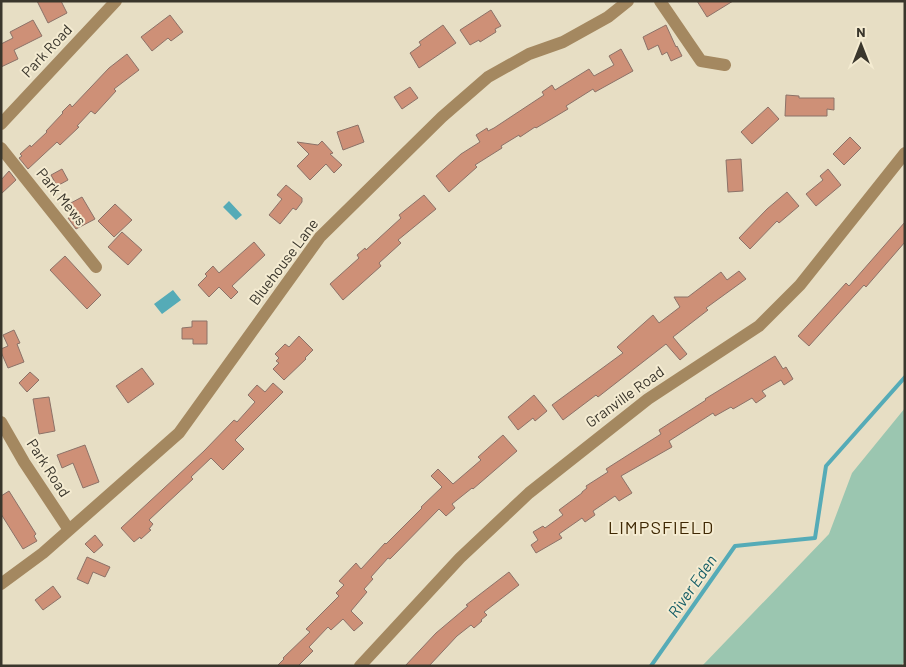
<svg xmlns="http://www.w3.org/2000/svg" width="906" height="667" font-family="Barlow,sans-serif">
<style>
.green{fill:#9bc6b0}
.water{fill:#55abb7}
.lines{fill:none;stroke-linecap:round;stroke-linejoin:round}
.stream{stroke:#55abb7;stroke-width:4}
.building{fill:#ce9077;stroke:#8c7268}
.minor{stroke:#a48860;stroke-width:12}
.labels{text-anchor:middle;stroke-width:4;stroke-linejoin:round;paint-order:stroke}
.street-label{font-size:15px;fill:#3a362c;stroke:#f4ebd1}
.water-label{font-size:16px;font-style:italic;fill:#165e67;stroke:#f4ebd1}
.quarter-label{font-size:18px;letter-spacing:1px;fill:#3f2803;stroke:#f4ebd1}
</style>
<rect width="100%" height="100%" fill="#e7dec4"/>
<path class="green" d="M905,408V661L901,666H702L829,534L852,473Z"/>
<path class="water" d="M229,201L242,215L236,220L223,207Z
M173,290L181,300L162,314L154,304Z"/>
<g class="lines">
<path class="stream" d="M651,666L735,546L815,538L826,466L905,377"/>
</g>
<path class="building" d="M37,1H61L67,13L48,23Z
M697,1H733L707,17Z
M491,10L501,26L495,29L496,32L480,42L479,40L470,45L460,30Z
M170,15L183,32L171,41L168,38L152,51L141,37Z
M33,20L42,36L14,50L18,59L1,67V44L13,38L10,32Z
M443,25L456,43L419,68L410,53L421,45L419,42Z
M666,25L676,47L677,46L682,56L671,61L667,52L662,55L658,45L648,50L643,37Z
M621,49L633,71L595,92L593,89L566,106L568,109L536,128L535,127L520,137L519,135L501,146L502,148L475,165L477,167L449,192L436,176L461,154L480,142L476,135L487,128L488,131L494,128L544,95L542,92L552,85L555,90L589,69L594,76L614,65L609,56Z
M127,54L139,70L114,89L116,91L95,114L91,111L77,126L79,127L60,145L57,142L28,169L19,158L22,156L20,154L30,145L31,147L47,132L46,131L63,113L62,112L70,104L72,107L109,68Z
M410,87L418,98L402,109L394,97Z
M786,95L799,96V98H834V110L827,109V116H785Z
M768,107L779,119L752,144L741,132Z
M358,125L364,142L343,150L337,132Z
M850,137L861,148L844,165L833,154Z
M322,141L333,153L330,154L342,165L334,173L326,164L310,180L297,166L309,154L297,142L318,145Z
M741,159L743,191L728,192L726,160Z
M62,169L68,180L57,186L51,175Z
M828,169L841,185L816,206L806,194L823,180L820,176Z
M9,171L16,180L1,194V180Z
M286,185L302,198V202L296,210L293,208L280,224L269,215L282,199L277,195Z
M787,192L799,206L779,223L777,221L750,249L739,238L767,209Z
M424,195L436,209L398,240L401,243L379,263L381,266L343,300L330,284L359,258L357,255L365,248L366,250L401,218L399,215Z
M82,197L95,219L76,229L68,218L75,214L69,204Z
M115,204L132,220L114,237L98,221Z
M905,222V242L866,287L864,285L809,346L798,336L846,283L849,286Z
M122,232L142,250L128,265L108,247Z
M254,242L265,255L232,286L238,292L231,299L219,287L209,297L198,285L207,276L205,274L213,266L219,273Z
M65,256L101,295L87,309L50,270Z
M739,271L746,279L706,308L708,310L673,337L687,354L680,360L666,344L598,397L596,395L563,420L552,405L623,353L617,347L653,315L659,323L680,307L674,297H688L721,272L727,280Z
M192,321H207V344H193V339H182V328L192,327Z
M14,330L20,343L17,344L24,362L8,368L1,352V349L8,346L3,335Z
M299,336L313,350L305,358L306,359L284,380L273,369L279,363L276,361L279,358L275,354L285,344L289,347Z
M775,356L783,369L786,367L793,379L784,385L781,380L762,391L766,396L756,403L752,398L733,409L731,407L715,416L713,413L669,441L672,447L621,476L632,493L619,501L615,496L593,511L595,515L585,522L582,518L559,534L562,538L536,553L531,545L538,540L533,532L543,526L545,528L563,515L559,510L582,493V492L587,488L586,486L608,472L606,469L661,434L659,430L706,400L705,399Z
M142,368L154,384L128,403L116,386Z
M30,372L39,380L27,392L19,383Z
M273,383L283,392L235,440L244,449L223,470L211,458L191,477L193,479L149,520L153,524L149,529L151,530L141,539L140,537L134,542L121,528L204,451L234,420L237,422L255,402L248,395L257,385L265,392Z
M534,395L547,411L535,421L533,418L518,430L508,417Z
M49,397L55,431L39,434L33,399Z
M503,435L517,451L473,489L472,488L452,504L455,508L446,516L439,509L390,559L388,558L371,577L373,579L364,589L367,592L351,611L363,623L354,631L343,619L331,630L328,627L309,647L313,651L298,666H277L284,659L283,658L310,632L306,629L339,596L336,593L344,585L339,581L356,563L361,569L385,543L386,544L422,508L421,507L442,487L431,476L438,469L453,484L481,460L478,457Z
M85,445L99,482L83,488L73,463L62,468L57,455Z
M9,491L36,534L34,536L37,541L23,549L1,514V496Z
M95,535L103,545L94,553L85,544Z
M87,557L110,567L105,577L93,572L88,584L77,579Z
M509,572L519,585L484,612L487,615L481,620L482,621L474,628L471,625L457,636L429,666H405L436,633L468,606L466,605Z
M53,586L61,597L43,610L35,600Z"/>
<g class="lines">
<path class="minor" d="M660,1L701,61L725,65
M1,124L116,1
M1,148L96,267
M1,422L24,462L69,530
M1,584L43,553L179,433L320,237L442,117L488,77L529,54L563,42L608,17L628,1
M360,666L460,558L529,493L648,399L759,326L800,285L905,153"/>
</g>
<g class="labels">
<g class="street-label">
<text transform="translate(47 51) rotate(-47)" y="5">Park Road</text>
<text transform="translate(61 197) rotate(51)" y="5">Park Mews</text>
<text transform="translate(284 262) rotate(-53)" y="5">Bluehouse Lane</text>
<text transform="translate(625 397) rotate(-36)" y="5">Granville Road</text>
<text transform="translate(48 468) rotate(57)" y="5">Park Road</text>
</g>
<g class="water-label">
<text transform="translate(692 586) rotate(-55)" y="6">River Eden</text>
</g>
<g class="quarter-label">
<text x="661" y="534">LIMPSFIELD</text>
</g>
</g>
<rect width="906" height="667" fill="none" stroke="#3a362c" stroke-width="5"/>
<g transform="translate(861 45)" stroke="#f4ebd1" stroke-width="4" paint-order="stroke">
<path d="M0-4L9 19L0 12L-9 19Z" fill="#3a362c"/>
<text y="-8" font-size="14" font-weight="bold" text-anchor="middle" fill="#3a362c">N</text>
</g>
</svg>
